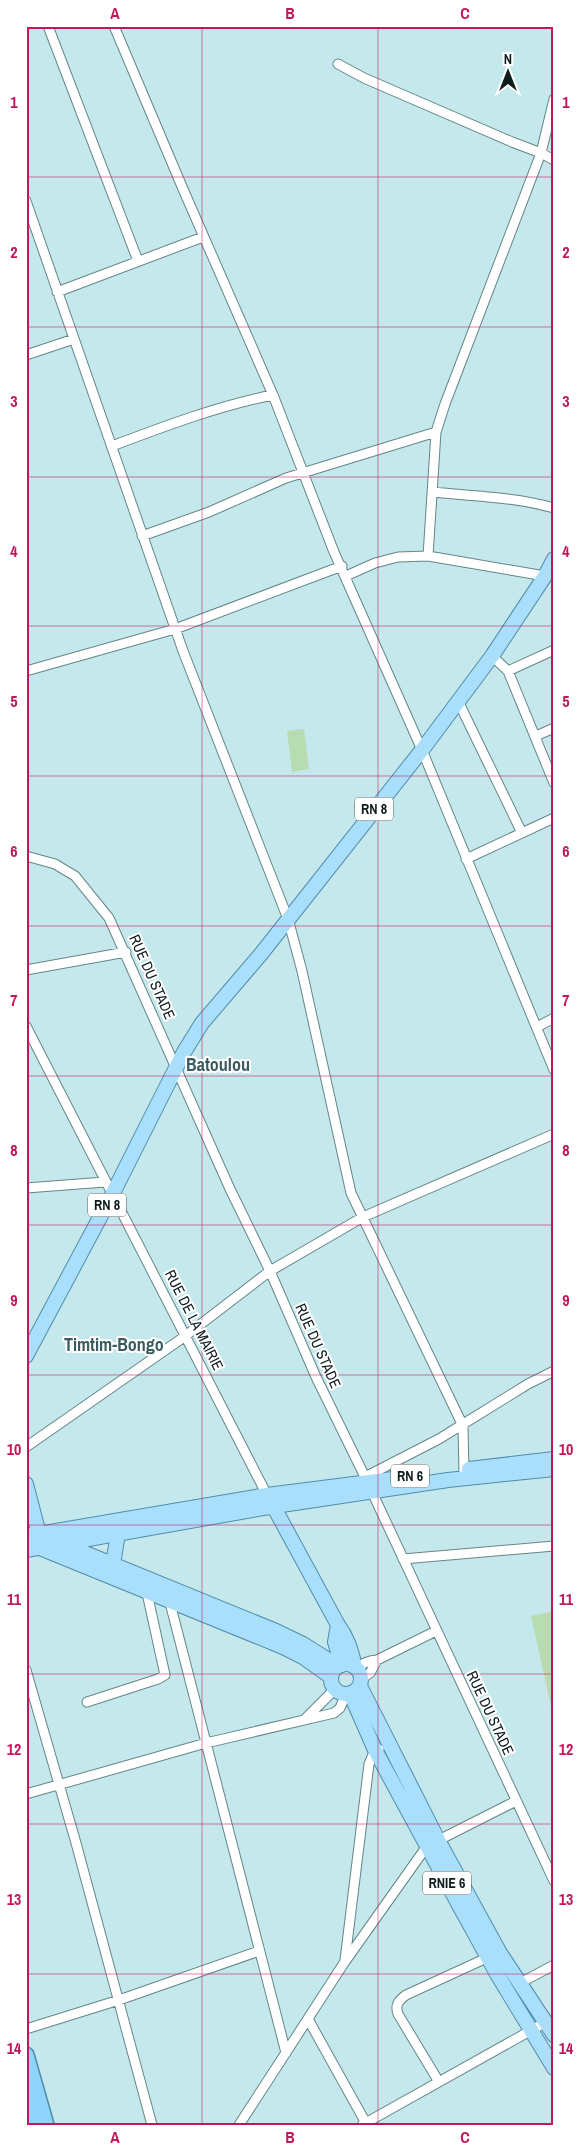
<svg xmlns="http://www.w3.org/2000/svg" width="580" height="2151" font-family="'Archivo Narrow',sans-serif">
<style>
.green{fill:#b8dcb2}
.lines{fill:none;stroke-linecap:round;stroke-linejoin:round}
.minor-casing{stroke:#648689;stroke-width:11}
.primary-casing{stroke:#4f8dad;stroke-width:16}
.trunk-casing{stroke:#4f8dad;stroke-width:18}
.minor{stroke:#fff;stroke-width:9}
.primary{stroke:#aadffc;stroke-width:14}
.trunk{stroke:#8ed4fb;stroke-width:15}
.grid{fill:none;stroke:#c2185b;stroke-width:1;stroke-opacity:0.55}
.labels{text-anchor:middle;stroke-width:4;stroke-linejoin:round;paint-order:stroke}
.shield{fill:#fff;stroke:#566061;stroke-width:1}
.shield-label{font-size:14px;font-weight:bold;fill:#0e1c1d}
.street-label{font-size:15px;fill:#0e1c1d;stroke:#fff}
.quarter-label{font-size:18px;font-weight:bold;fill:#3b5c5f;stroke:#fff}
.neatline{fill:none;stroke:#c2185b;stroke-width:2}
.grid-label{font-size:16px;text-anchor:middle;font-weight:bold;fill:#c2185b}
</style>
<rect width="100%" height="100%" fill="#c4e8ec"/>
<path class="green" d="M304,729L309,769L292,772L287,731Z
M554,1611V1720L531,1616Z"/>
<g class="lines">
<g class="minor-casing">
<path id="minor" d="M48,26L138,261
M114,26L183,189L273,395L334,552L422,750L554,1070
M338,64L364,78L512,142L541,153L554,160
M26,201L183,651L288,919L302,971L351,1193L463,1426L464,1474
M57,292L203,237
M26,355L74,339
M112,446C165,426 218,406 273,395
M432,492C473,496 514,497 554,508
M142,536L209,512L286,478L436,432
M428,556L436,432L445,404L541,153L554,99
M346,576L375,563L398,557L428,556L545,576
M492,656L508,671L554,783
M26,671L175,629L342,566
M508,671L554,650
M458,701L522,833
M536,736L554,728
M26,856L55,864L75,876L109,918L230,1189L270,1271L316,1377L365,1477L554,1881
M466,859L554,818
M26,970L126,952
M26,1026L267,1495
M537,1027L554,1018
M26,1188L105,1182
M26,1447L184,1337L270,1271L363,1217L554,1134
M365,1477L439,1439L528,1384L554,1371
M403,1559L554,1546
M169,1599L286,2053
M357,1668C364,1663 369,1660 377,1660L436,1631
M26,1670L76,1843L152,2125
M361,1679L370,1673L377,1660
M87,1702L158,1679L165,1675L147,1593
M306,1718L335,1689
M26,1794L206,1743L334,1713L340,1708L346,1694
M345,1960L369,1764L375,1750L379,1749
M520,1983L554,1965
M308,2019L367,2125
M26,2029L119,2000L259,1951
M439,2082L398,2014C395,2005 398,2001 406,1995L491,1956
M239,2125L344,1963L427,1846L516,1801
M362,2125L546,2022"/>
</g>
<g class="primary-casing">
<path id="primary" d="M26,1356L113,1193L184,1052L202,1023L261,954L422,750L492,656L545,576L554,559
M469,1469L554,1459
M26,1484L39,1534
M270,1500L338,1625C348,1638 351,1651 355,1666
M26,1536L267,1495L401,1478
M63,1544L276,1631L303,1644L338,1666
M40,1548L283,1647L303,1657L331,1677
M26,1550L275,1506L448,1480L554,1469
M113,1564L118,1534
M338,1625L335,1642L342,1665
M331 1679a15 15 0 1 1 30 0a15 15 0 1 1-30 0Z
M360,1686L438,1840L500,1953L554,2035
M350,1693L375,1750L460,1907L497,1974L554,2068"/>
</g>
<g class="trunk-casing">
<path id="trunk" d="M26,2055L46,2125
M26,2099L33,2125"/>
</g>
<use href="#minor" class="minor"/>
<use href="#primary" class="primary"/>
<use href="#trunk" class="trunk"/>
</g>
<path class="grid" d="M202,26V2125M378,26V2125M26,177H554M26,327H554M26,477H554M26,626H554M26,776H554M26,926H554M26,1076H554M26,1225H554M26,1375H554M26,1525H554M26,1674H554M26,1824H554M26,1974H554"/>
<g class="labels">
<g class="shield">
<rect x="355" y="797.5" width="38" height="23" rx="4"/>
<rect x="88" y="1193.5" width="38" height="23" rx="4"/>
<rect x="391" y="1464.5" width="38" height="23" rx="4"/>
<rect x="423" y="1871.5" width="48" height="23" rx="4"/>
</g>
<g class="shield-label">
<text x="374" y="814">RN 8</text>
<text x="107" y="1210">RN 8</text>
<text x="410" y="1481">RN 6</text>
<text x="447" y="1888">RNIE 6</text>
</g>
<g class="street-label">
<text transform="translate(152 977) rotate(66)" y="5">RUE DU STADE</text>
<text transform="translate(194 1320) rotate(63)" y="5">RUE DE LA MAIRIE</text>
<text transform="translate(318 1346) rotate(66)" y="5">RUE DU STADE</text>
<text transform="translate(490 1713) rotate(65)" y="5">RUE DU STADE</text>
</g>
<g class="quarter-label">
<text x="218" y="1071">Batoulou</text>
<text x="114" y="1351">Timtim-Bongo</text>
</g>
</g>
<rect width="580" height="2151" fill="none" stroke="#ffffff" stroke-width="55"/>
<g transform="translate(508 72)" stroke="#ffffff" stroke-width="4" paint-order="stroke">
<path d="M0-4L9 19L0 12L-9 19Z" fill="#0e1c1d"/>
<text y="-8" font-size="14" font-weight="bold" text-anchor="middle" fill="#0e1c1d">N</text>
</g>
<rect x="28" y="28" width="524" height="2096" class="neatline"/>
<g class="grid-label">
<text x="115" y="19">A</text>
<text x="290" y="19">B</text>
<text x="465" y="19">C</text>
<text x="14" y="108">1</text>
<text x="566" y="108">1</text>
<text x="14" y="258">2</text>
<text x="566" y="258">2</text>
<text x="14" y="407">3</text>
<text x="566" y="407">3</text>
<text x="14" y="557">4</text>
<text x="566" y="557">4</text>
<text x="14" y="707">5</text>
<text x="566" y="707">5</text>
<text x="14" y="857">6</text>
<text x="566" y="857">6</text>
<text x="14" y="1006">7</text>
<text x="566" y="1006">7</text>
<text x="14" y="1156">8</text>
<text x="566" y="1156">8</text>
<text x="14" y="1306">9</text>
<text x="566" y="1306">9</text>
<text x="14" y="1455">10</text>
<text x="566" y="1455">10</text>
<text x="14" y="1605">11</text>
<text x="566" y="1605">11</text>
<text x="14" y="1755">12</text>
<text x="566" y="1755">12</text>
<text x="14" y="1905">13</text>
<text x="566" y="1905">13</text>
<text x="14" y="2054">14</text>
<text x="566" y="2054">14</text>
<text x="115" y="2143">A</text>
<text x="290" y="2143">B</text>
<text x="465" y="2143">C</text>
</g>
</svg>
